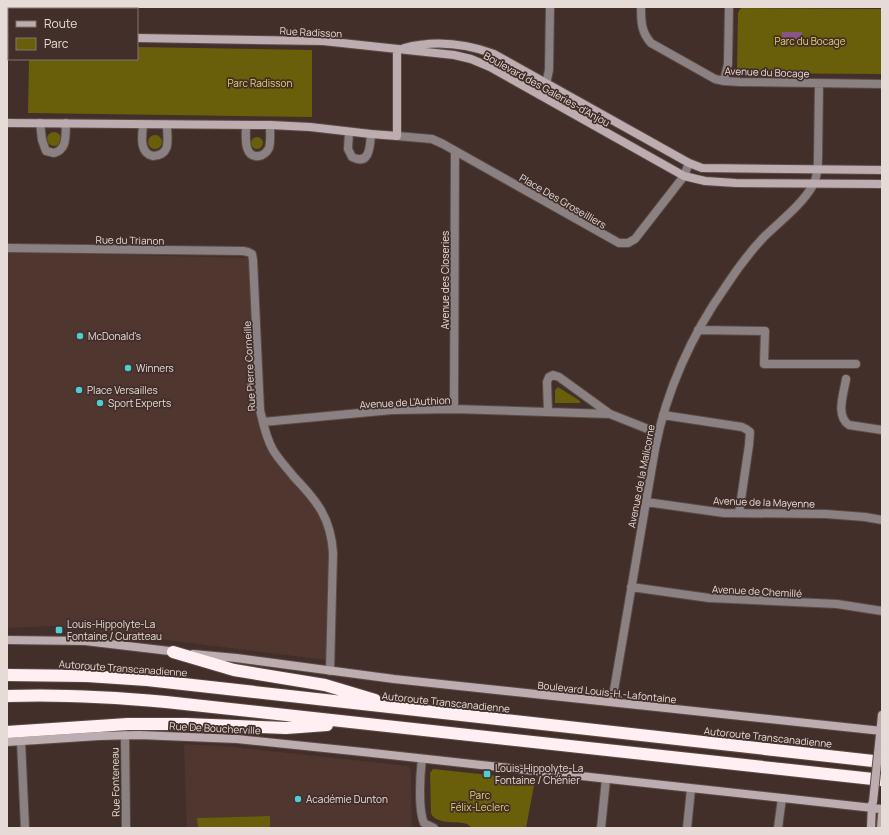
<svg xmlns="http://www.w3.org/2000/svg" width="889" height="835" font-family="Manrope,sans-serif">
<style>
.built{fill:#4f362f}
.green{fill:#695e0a}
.water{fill:#8a5487}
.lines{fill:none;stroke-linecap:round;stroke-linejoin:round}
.street-casing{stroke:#5c4b46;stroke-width:10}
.secondary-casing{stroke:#5c4b46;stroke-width:10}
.highway-casing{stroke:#5c4b46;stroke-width:14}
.street{stroke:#8b8183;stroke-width:8}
.secondary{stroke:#bdacb0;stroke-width:8}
.highway{stroke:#ffeff3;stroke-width:12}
.secondary-bridge-casing{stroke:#5c4b46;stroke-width:10;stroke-linecap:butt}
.secondary-bridge{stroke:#bdacb0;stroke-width:8}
.poi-dot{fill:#51ccd3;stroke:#422f2a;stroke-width:1.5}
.labels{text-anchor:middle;stroke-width:3.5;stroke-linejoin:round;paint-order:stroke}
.street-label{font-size:10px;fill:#e7dbd7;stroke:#422f2a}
.park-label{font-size:10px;fill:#e4d466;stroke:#422f2a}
.poi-label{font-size:10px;fill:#e7dbd7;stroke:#422f2a;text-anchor:start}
</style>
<rect width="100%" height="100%" fill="#422f2a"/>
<path class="built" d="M7,252L250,258L262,425L271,450L318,507L330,542L327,660L53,626L7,628Z
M184,744L233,747L408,766L411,769L412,828H187Z"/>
<path class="green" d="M742,8L882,9V74L740,73L737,69L738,13L740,9Z
M137,47L312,50V117L28,113L29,59H137Z
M47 139a7 7 0 1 1 14 0a7 7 0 1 1-14 0Z
M148 142a7 7 0 1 1 14 0a7 7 0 1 1-14 0Z
M251 143a6 6 0 1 1 12 0a6 6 0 1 1-12 0Z
M558,387L580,401V403H555V390Z
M433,769L535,780L526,828H472L467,824L463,823C453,822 434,823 431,813L430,773Z
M270,816V828H198L197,818Z"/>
<path class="water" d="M782,32H802V39H782Z"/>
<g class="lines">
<g class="street-casing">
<path id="street" d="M641,7C641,21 641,32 651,43L715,79L724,81L740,82L882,84
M724,81L728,64L729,7
M540,95L546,84L549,70L550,7
M40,123L42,140L46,151L54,153C68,149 65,135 66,123
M143,125C142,136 139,153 153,156C172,155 167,139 167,125
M246,126C246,136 243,158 259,156C264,155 267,152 269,148C271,141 270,133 270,125
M349,132L348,149L352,157C370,166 370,146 371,134
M397,136L432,139L443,144L619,243H628L635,239L684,176L689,163
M7,248L243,251L248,252L252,254L253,260L260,410C263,423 266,438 273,450C279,460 287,468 294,477C317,501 331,518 333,553L330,671
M698,330L765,331L764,364H856
M846,379C844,393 835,416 849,425L882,430
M454,409L455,151
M548,412L547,382L549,377L553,375L559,377L610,414
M663,415L742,427L746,429L750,432L749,445L739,513
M263,422L392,410L454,409L548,412L610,414L658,433
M646,502L724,513L826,514L865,517L882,520
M631,587L709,598L837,604L882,611
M612,702L655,449C666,391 692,334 726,286C737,269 749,253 763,238C779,222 802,205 813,185C817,178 818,167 818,158L819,84
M125,735L126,828
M21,741L25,828
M422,759C420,774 418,810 424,823L434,828
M601,828L606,779
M687,828L691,789
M778,828L782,798"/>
</g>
<g class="secondary-casing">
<path id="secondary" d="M7,36H9
M137,38L323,41L454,55L471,59L490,67L684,176L705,181L736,183L882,184
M404,48C435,40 464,43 494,54L689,163L702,168L882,170
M7,123L270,125L310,127L371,134L397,136V49
M7,640L85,641L178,652
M193,654L236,658L394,679L882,731
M7,742L99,736L139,735L237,739L363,752L882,809
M878,754L882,715
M871,828L872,804
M881,828L882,815"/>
</g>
<g class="highway-casing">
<path id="highway" d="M173,652L234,670L325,685L375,700
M7,675L87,676L147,680L882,762
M7,696C60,694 113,697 166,702L882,780
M7,732L128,724H186L286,728L327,725"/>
</g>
<use href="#street" class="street"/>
<use href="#secondary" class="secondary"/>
<use href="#highway" class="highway"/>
<g class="secondary-bridge-casing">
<path id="secondary-bridge" d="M873,802L878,754"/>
</g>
<use href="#secondary-bridge" class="secondary-bridge"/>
</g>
<g class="poi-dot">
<circle cx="80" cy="336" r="4"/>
<circle cx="128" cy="368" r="4"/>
<circle cx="79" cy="390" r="4"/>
<circle cx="100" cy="403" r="4"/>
<rect x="55" y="626" width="8" height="8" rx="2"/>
<rect x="483" y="770" width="8" height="8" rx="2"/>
<circle cx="298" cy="799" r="4"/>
</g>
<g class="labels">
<g class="street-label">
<text transform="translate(311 32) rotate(3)" y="4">Rue Radisson</text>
<text transform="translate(767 72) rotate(2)" y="4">Avenue du Bocage</text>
<text transform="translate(547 89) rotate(29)" y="4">Boulevard des Galeries-d'Anjou</text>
<text transform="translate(563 201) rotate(30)" y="4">Place Des Groseilliers</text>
<text transform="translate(130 240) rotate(1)" y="4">Rue du Trianon</text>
<text transform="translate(445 280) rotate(-90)" y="4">Avenue des Closeries</text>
<text transform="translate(249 366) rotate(-93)" y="4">Rue Pierre Corneille</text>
<text transform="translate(405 402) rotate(-3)" y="4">Avenue de L'Authion</text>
<text transform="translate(641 476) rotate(-79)" y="4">Avenue de la Malicorne</text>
<text transform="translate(764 502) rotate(2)" y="4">Avenue de la Mayenne</text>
<text transform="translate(757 591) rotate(3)" y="4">Avenue de Chemillé</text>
<text transform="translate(123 668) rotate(4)" y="4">Autoroute Transcanadienne</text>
<text transform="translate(607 692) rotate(6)" y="4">Boulevard Louis-H.-Lafontaine</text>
<text transform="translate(446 702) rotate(6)" y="4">Autoroute Transcanadienne</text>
<text transform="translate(215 728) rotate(3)" y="4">Rue De Boucherville</text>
<text transform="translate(768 737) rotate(6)" y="4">Autoroute Transcanadienne</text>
<text transform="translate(115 782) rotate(-91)" y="4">Rue Fonteneau</text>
</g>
<g class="park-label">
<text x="810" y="45">Parc du Bocage</text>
<text x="260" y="87">Parc Radisson</text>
<text x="480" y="799">Parc<tspan x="480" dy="12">Félix-Leclerc</tspan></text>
</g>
<g class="poi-label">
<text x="88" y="340">McDonald's</text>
<text x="136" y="372">Winners</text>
<text x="87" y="394">Place Versailles</text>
<text x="108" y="407">Sport Experts</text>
<text x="67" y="628">Louis-Hippolyte-La<tspan x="67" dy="12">Fontaine / Curatteau</tspan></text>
<text x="495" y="772">Louis-Hippolyte-La<tspan x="495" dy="12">Fontaine / Chénier</tspan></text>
<text x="306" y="803">Académie Dunton</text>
</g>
</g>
<rect width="889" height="835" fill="none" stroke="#e7dbd7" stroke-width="16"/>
<rect x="8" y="8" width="130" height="52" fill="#422f2a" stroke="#84746f"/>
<rect x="16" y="21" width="20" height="6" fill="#bdacb0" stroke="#84746f"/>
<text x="44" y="28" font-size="12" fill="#e7dbd7">Route</text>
<rect x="16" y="38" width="20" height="12" fill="#695e0a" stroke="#84746f"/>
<text x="44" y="48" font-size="12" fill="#e7dbd7">Parc</text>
</svg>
